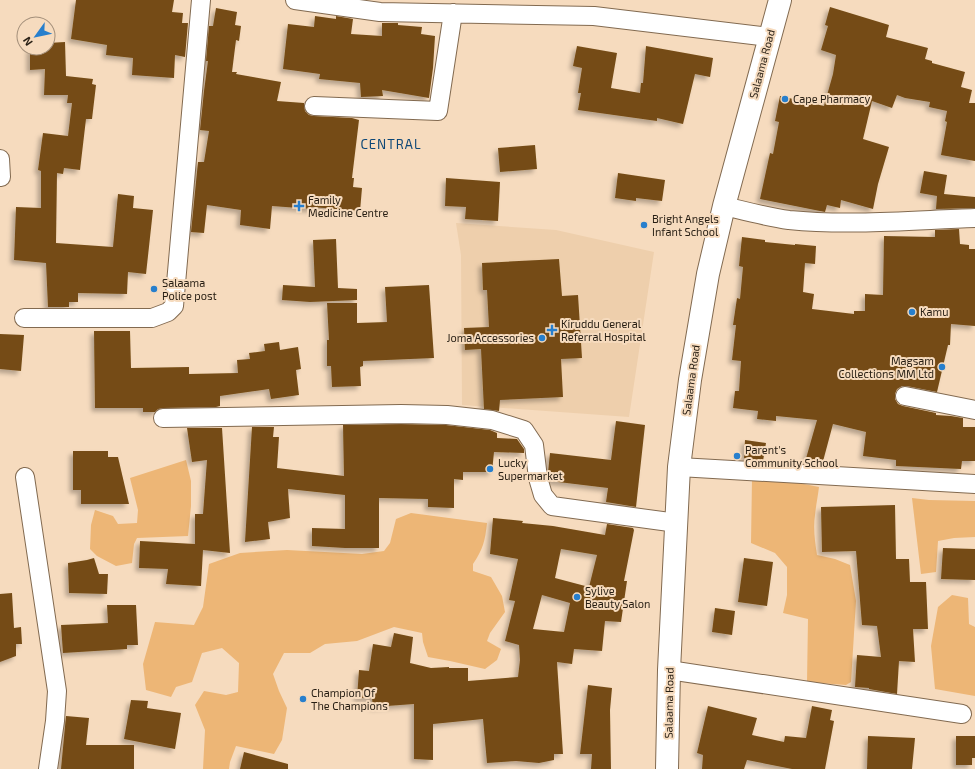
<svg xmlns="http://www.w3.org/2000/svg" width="975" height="769" font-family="'Exo 2',sans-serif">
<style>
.built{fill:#eecfac}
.green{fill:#edb676}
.building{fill:#754c15;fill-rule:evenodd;filter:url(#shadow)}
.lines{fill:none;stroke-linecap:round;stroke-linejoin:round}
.street-casing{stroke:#826a50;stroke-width:20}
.secondary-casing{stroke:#826a50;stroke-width:24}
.street{stroke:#fff;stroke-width:18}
.secondary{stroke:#fff;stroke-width:22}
.poi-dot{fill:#277fcd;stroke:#f6dbbe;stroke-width:1.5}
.labels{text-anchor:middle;stroke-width:4;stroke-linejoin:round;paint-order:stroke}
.street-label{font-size:11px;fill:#271e13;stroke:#f6dbbe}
.poi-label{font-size:11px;fill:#271e13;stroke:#f6dbbe;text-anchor:start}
.quarter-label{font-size:13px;letter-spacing:1px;fill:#0d4777;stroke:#f6dbbe}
</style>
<defs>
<filter id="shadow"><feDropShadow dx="-3.5" dy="3.5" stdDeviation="2" flood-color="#0004"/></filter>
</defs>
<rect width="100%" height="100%" fill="#f6dbbe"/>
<path class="built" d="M456,223L556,230L654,252L629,417L462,405L461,255Z"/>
<path class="green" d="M186,460L191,481V506L188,536L137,538L134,544L132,563L116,566L97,556L90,549L91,525L95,510L113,516L118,524L137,523L138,510L130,478Z
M752,479H779L819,487C818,496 816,505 815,515C813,528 815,542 817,555L835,559L850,565L856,601L851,682L846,685L807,682L808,619L783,613L787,595V567L775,553L751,543Z
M912,498L929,500L975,501V537L954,538L938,541L936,572L921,574Z
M411,513L487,523C485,541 483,549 473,564V571L491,577L502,596L505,612L490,633L487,641L501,649L497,660L485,669L450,661L428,657L423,642L422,633L394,627L357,641L325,644L310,653H284L273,674L279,691L287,708L282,740L274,754L236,746L230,762L229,769H203L205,730L195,705L204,691L226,695L238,692L239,663L222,648L202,653L192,682L176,687L171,697L146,690L143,664L155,622L194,625L203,607L209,564L240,553L287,550L362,554L384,551L390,543L396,519Z
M952,595L968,598L969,624L975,627V696L935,689L931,646L938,607Z"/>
<path class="building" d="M76,0H174L172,12L183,13L182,23H188L185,57L175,55L174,78L132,75L133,58L106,55L107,45L71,39Z
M830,7L889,25L886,37L928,48L925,59L932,61V63L965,72L961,87L972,90L969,103H975V161L941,155L947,122L945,121L947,111L929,107L930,102L905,98L897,95L892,108L872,101L863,139L889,147L878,184L873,209L841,200L840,208L827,205L825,212L760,199L770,153L773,154L779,122L775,121L780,96L824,106L833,74L836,55L821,50L828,26L825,25Z
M216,8L237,12L235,25L241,26L239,41L236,40L232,72H237L236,74L281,82L277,101L304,103L305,111L309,115L314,116L352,118L359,120L352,178H354L353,187L362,188L360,211L312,207V209L272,206L270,229L240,225L241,210L207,205L204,233L191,232L198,162H204L209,131L200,130L204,91L208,61H206L209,26H213Z
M315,16L336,19V16L353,19L351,34L382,36V23H398V25L422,27L421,34L435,36L433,68L429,98L382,90L383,96L361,97L360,83L319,79L320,74L283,69L288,24L314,27Z
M65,42L66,76L93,79L92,84L96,85L92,119H86L80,170L64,168L63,174L57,173L56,243L113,247L118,194L134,196L133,208L153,210L146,274L128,272L127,294L78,293V302H69V307H48L46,263L14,260L16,207L41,208V171L38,170L43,133L68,136L72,103H67L68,95H44L45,69L30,70V48H48V43Z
M577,46L617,53L611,88L640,93L641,83H643L646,46L713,58L710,77L695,74L683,124L657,118V121L578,110L581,93H578L582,68L573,66Z
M535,145L537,169L500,172L498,148Z
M924,171L947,175L944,194L975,197V208L936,209L937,196L920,193Z
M618,173L665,180L662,201L636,198V201L615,198Z
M446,178L500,182L498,221L465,219L466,207L445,206Z
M959,229L960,244L969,245V249H975V326L951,324L950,345H948L937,392L907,386H902L897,389L895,394V399L898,404L903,406L936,413V415L951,416L963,418V427H975V461H962L961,469L896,466V460L863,456L866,432L833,424L822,465L813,464L805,462L817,420L776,416V421L757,419L758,411L733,408L735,391H739L741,361L732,360L736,325H733L737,298L740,299L743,267L739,266L742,237L765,240V242L795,245V244L816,246L815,264L805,263L803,292L814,294L812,309L854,314V311H865V294L883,295L884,236L935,237V230Z
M336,239L338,288L357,289V300L310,302L282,300L283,285L315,287L313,240Z
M559,259L562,296L578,295L582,358L561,359L563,397L500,400L499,411L484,409L481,349L465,350L464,328L489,327L487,290H483L482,263Z
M429,285L434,358L363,361V366L360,367L361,386L332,387L331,366H327V340H329L327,303H357V323L387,322L385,287Z
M94,331H130L131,368L189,367V374L238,373L237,360L250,359L249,353L265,351L264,344L279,342L280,350L298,347L301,369L296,370L299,395L271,399L269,389L220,396V406L216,407L163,408L158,409L155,412H143V408H95Z
M0,334L24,335L21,371L0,369Z
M616,421L645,425L636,507L606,502L608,488L550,481L548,473L550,453L611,460Z
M401,424L446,425L490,430L497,433V438L517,439L524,449V453L494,452L492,472H463V480L454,479V508L428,507V499L379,498V548H345L312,546V528L345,529V495L288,489L290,518L268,522L270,539L245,542L252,427H274L273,437H279L277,468L344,476L343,425Z
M187,428H222L230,553L203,550L201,586L166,584L168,569L139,568L140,541L195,544V514H203L207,460L192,462Z
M745,440L766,443L763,461L744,458Z
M73,451H108V457H118L129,504H81V490H73Z
M895,505L896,559H909L910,582H926L928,629H913L915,662L899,661L897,694L869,689V688L855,687L857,655L881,657L877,626L862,625L856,551L822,552L821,507Z
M493,518L523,521L522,523L553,526L605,535L607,524L633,528L634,530L624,581H627L621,622L605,621L602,651L574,649L572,664L557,662L563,754H554V760L539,763L516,761L487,763L483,719L433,724V760L414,759V704L373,707L372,698H357L359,670L369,671L373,644L391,647L394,633L413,637L410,663L431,668L449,667V668H468V681L518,677L520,660L519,645L505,641L515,601L509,600L518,559L490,554ZM561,549L597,555L589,587L555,578ZM542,595L570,603L564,632L533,629Z
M943,548L975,549V580L941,579Z
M94,558L99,574H108L107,594L69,593L68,563L87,560Z
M744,558L773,562L767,606L738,602Z
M12,593L14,628L21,627L22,644H16V656L0,662V594Z
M107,605H136L138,645H127V649L63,653L61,625L108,623Z
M715,608L735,611L732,635L712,632Z
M588,685L612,688L610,710L611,769H591L592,754H580Z
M131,700L148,701L147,708L181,713L175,749L124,739Z
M708,706L757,718L752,735L784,742L785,736L806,738L812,706L832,710L830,720L834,721L825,769H792L747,760L744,769H702L703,755L697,753Z
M66,716L89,718L86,745H134V769H61Z
M868,736L915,738L912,769H867Z
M956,736H975V758H972V765H956Z
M244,752L288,764V769H240Z"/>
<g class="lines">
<g class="street-casing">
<path id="street" d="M295,0L380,12L594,16L769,37
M314,106L438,111L453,13
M0,159L1,177
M724,206C745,211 767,217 789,220C849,226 915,220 975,218
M24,318H152L168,312L174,306L201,0
M905,396L975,410
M163,418L401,414L447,415L492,420L524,430L534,445L538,478L543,495L552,506L677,523
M679,467L975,484
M25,477L57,691L55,721L48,769
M669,670L962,714"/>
</g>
<g class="secondary-casing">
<path id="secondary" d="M667,769L669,670L679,467L690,380L708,274L724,206L780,0"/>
</g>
<use href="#street" class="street"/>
<use href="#secondary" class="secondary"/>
</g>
<g class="poi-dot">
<circle cx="785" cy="99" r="4"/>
<path d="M297 200h4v4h4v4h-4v4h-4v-4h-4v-4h4z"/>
<circle cx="644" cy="225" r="4"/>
<circle cx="154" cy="289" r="4"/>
<circle cx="912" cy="312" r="4"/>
<path d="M550 324h4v4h4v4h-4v4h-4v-4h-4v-4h4z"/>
<circle cx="542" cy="338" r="4"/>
<circle cx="942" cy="367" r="4"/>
<circle cx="737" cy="456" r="4"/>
<circle cx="490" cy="469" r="4"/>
<circle cx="577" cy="597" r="4"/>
<circle cx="303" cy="699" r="4"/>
</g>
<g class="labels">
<g class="street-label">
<text transform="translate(762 64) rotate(-75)" y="4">Salaama Road</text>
<text transform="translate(691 380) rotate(-82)" y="4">Salaama Road</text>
<text transform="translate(669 703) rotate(-89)" y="4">Salaama Road</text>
</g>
<g class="poi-label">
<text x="793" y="103">Cape Pharmacy</text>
<text x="308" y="204">Family<tspan x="308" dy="13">Medicine Centre</tspan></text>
<text x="652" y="223">Bright Angels<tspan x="652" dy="13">Infant School</tspan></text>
<text x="162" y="287">Salaama<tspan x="162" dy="13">Police post</tspan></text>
<text x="920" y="316">Kamu</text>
<text x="561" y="328">Kiruddu General<tspan x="561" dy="13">Referral Hospital</tspan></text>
<text x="534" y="342" text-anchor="end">Joma Accessories</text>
<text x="934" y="365" text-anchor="end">Magsam<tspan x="934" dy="13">Collections MM Ltd</tspan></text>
<text x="745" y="454">Parent's<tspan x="745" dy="13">Community School</tspan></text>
<text x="498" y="467">Lucky<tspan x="498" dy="13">Supermarket</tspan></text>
<text x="585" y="595">Sylive<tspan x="585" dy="13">Beauty Salon</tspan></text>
<text x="311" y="697">Champion Of<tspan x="311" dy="13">The Champions</tspan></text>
</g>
<g class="quarter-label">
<text x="391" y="149">CENTRAL</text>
</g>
</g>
<g transform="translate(36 36) rotate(237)"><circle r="19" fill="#f6dbbe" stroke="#a38f7a"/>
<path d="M0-3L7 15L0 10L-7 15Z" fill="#277fcd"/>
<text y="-6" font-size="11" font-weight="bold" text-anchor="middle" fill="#271e13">N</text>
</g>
</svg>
